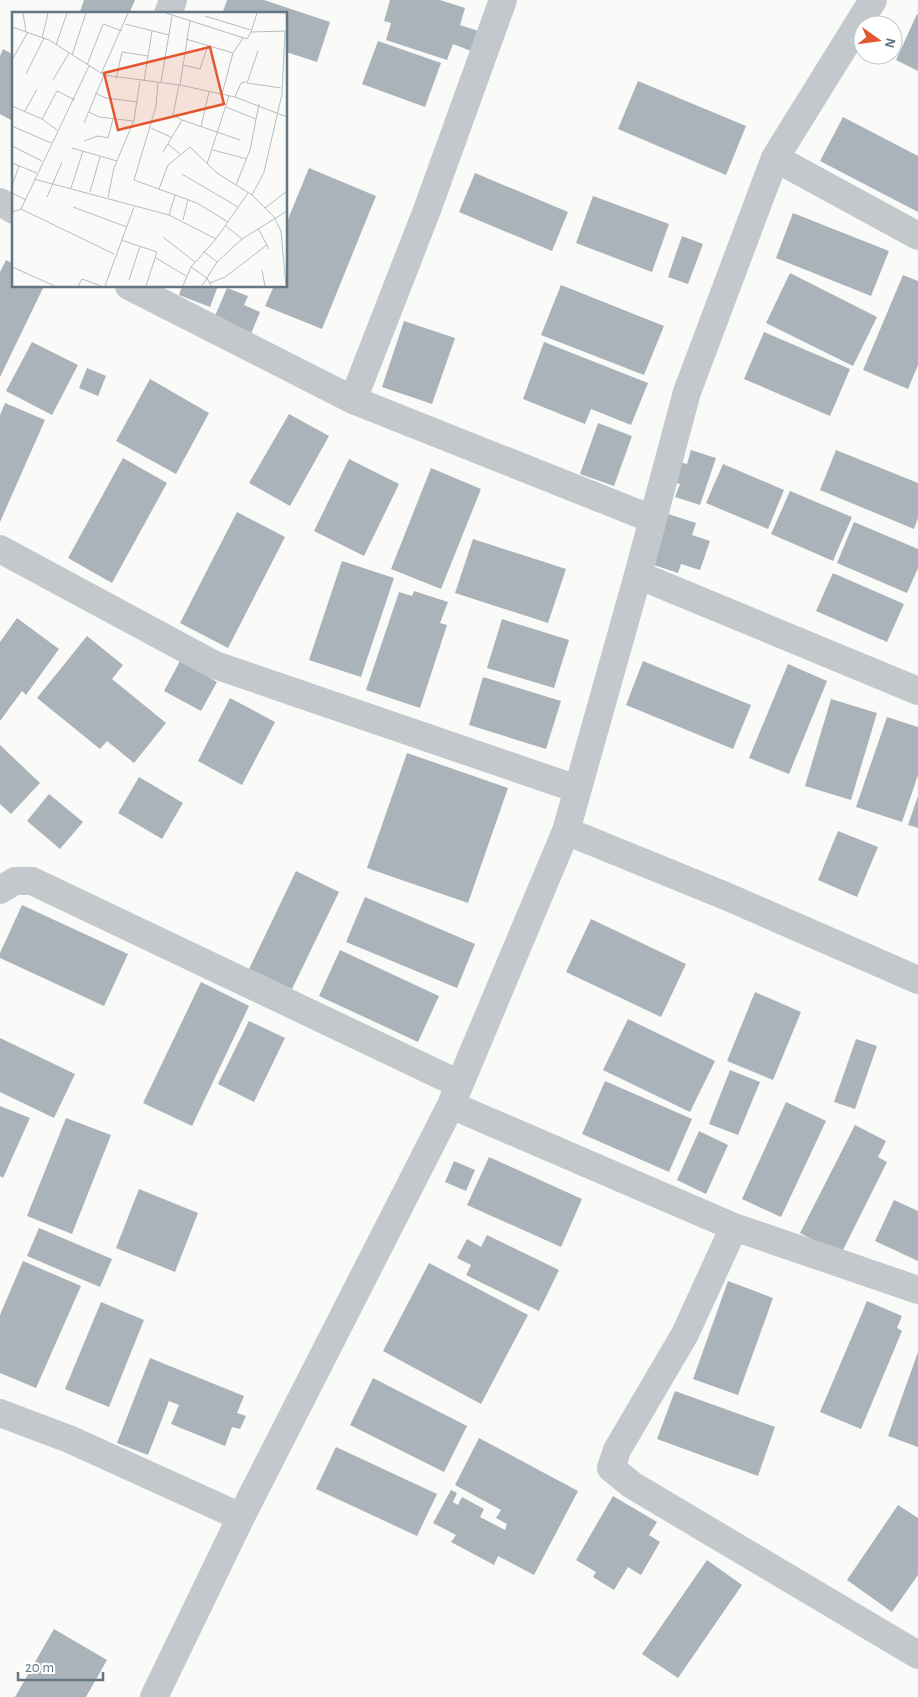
<svg xmlns="http://www.w3.org/2000/svg" width="918" height="1697" font-family="'Alegreya Sans',sans-serif">
<style>
.building{fill:#aab3b9}
.lines{fill:none;stroke-linecap:round;stroke-linejoin:round}
.minor{stroke:#c3c8cc;stroke-width:28}
.inset-road{fill:none;stroke:#b5bdc2;stroke-width:1}
.view{fill:#e4572e;fill-opacity:0.15;stroke:#e4572e;stroke-width:2.5}
.inset-edge{fill:none;stroke:#657683;stroke-width:2.5}
</style>
<rect width="100%" height="100%" fill="#fafaf8"/>
<path class="building" d="M84,0H135L129,14H79Z
M227,0H264L330,22L317,62L286,52V14H222Z
M390,0H440L465,8L460,25L478,31L471,51L453,44L447,60L386,40L391,23L384,21Z
M917,14L918,15V71L896,60Z
M378,41L441,63L425,107L362,84Z
M3,49L14,55V114L11,120L0,114V56Z
M638,81L746,126L726,175L618,129Z
M843,117L918,156V212L820,161Z
M309,168L376,196L322,329L265,306L273,288L269,286H286V224Z
M475,173L568,212L552,251L459,212Z
M593,196L669,224L652,272L576,243Z
M793,213L889,251L871,296L776,258Z
M682,236L703,244L688,284L668,277Z
M6,260L14,264V286H44L0,377V272Z
M790,273L877,317L853,366L766,323Z
M903,275L918,281V365L908,389L863,370Z
M561,285L664,326L644,375L541,335Z
M182,286H218L210,307L179,295Z
M227,288L248,296L244,305L260,312L248,341L211,325Z
M404,321L455,338L432,404L382,387Z
M764,332L850,369L830,416L744,379Z
M32,342L78,365L52,415L6,391Z
M544,342L648,383L631,425L591,409L585,424L523,399Z
M87,368L106,376L98,396L79,388Z
M150,379L209,413L176,474L116,441Z
M5,403L45,420L0,522V415Z
M289,414L329,436L290,506L249,483Z
M598,423L632,436L614,486L580,474Z
M691,450L716,458L700,505L675,497L680,484L673,482L679,462L687,464Z
M836,450L918,483V518L914,529L820,490Z
M123,458L167,483L112,583L68,558Z
M349,459L399,484L364,556L314,531Z
M723,464L784,490L768,529L706,503Z
M431,468L481,489L441,589L391,569Z
M790,491L852,517L833,561L771,534Z
M237,512L285,537L228,648L180,623Z
M662,512L696,523L692,535L710,541L700,570L681,564L678,573L651,564Z
M854,522L918,549V568L907,593L837,563Z
M473,539L566,569L548,623L455,593Z
M342,561L394,578L361,677L309,660Z
M833,573L904,604L887,642L816,611Z
M414,591L448,602L440,623L447,625L420,708L366,690L399,592L412,596Z
M17,618L59,649L26,695L22,691L0,721V642Z
M502,619L569,640L554,688L487,668Z
M87,636L123,665L112,679L166,723L134,763L107,741L100,749L37,698Z
M180,661L217,682L201,711L164,691Z
M643,661L751,705L733,749L626,705Z
M788,664L827,681L789,774L749,758Z
M483,677L561,701L546,749L469,725Z
M230,698L275,722L242,785L198,761Z
M831,699L877,713L851,800L805,786Z
M887,717L918,727V775L902,822L856,807Z
M0,745L40,783L11,814L0,804Z
M407,753L508,788L468,903L367,868Z
M139,777L183,803L162,839L118,813Z
M49,794L83,822L60,849L27,821Z
M918,796V828L908,825Z
M838,831L878,847L857,897L818,880Z
M296,871L339,892L292,989L249,969Z
M365,897L475,944L457,988L346,942Z
M22,905L128,954L104,1006L0,958V953Z
M591,919L686,964L661,1017L566,972Z
M340,950L439,996L418,1042L319,996Z
M201,982L249,1006L192,1126L143,1103Z
M755,992L801,1012L773,1080L727,1061Z
M628,1019L715,1061L690,1112L603,1070Z
M249,1021L285,1038L254,1102L218,1084Z
M0,1038L75,1074L54,1118L0,1092Z
M856,1039L877,1046L855,1109L834,1102Z
M730,1070L760,1082L738,1135L709,1124Z
M605,1081L692,1119L669,1172L582,1134Z
M786,1102L826,1121L781,1217L742,1199Z
M0,1106L30,1118L3,1178L0,1176Z
M66,1118L111,1135L72,1234L27,1216Z
M855,1125L886,1141L878,1157L887,1162L841,1254L800,1233Z
M699,1131L728,1145L706,1194L677,1180Z
M489,1157L582,1199L561,1247L467,1205Z
M454,1161L475,1170L466,1191L445,1182Z
M139,1189L198,1213L175,1272L116,1248Z
M894,1200L918,1211V1261L875,1241Z
M39,1228L112,1259L100,1287L27,1256Z
M487,1235L559,1270L539,1311L466,1275L471,1265L457,1258L467,1239L481,1247Z
M23,1261L81,1286L36,1388L0,1373V1315Z
M429,1263L528,1315L481,1404L383,1351Z
M728,1281L773,1298L738,1395L693,1379Z
M867,1301L902,1316L897,1328L902,1331L861,1429L820,1412Z
M101,1302L144,1320L109,1407L65,1389Z
M918,1352V1447L888,1436Z
M150,1358L244,1396L237,1413L246,1416L240,1429L232,1427L225,1446L171,1424L179,1405L169,1401L148,1455L117,1443Z
M373,1378L467,1426L444,1472L350,1425Z
M675,1391L775,1427L758,1476L657,1439Z
M479,1438L578,1491L534,1575L498,1556L494,1565L451,1542L456,1535L433,1523L451,1490L457,1493L453,1502L458,1505L462,1497L484,1509L480,1517L505,1530L507,1524L496,1518L501,1510L455,1485Z
M336,1447L437,1494L417,1536L316,1489Z
M613,1496L657,1522L649,1535L660,1542L641,1575L628,1567L614,1590L593,1577L596,1572L576,1560Z
M898,1505L918,1518V1575L892,1612L847,1580Z
M707,1560L742,1585L678,1678L642,1654Z
M54,1629L107,1660L86,1697H15Z"/>
<g class="lines">
<path class="minor" d="M168,14L173,0
M775,158L918,236
M0,202L14,210
M129,286L353,400L652,519
M353,400L427,210L503,0
M0,549L215,665L577,789
M638,575L918,691
M566,831L728,897L918,980
M0,890L15,881H32L459,1084
M451,1105L734,1227L918,1290
M734,1227L685,1334L617,1450L611,1468L632,1485L918,1655
M0,1413L69,1439L241,1517
M154,1697L241,1517L451,1105L566,831L638,575L687,392L775,158L873,0"/>
</g>
<g transform="translate(12 12)">
<rect width="275" height="275" fill="#fafaf8"/>
<path class="inset-road" d="M11,1L14,19M154,1L235,27L239,20L274,19M193,4L239,18M113,12L157,23M0,15L37,28L92,63L168,73L223,85L275,105M239,20L245,1M30,26L36,1M174,27L221,41L231,26M44,33L55,1M246,39L235,71L269,76M60,43L74,1M0,48L16,20M75,53L91,12L110,19M171,53L188,57L196,33M14,62L32,26M89,62L116,1M104,67L110,40L136,44M41,68L57,41M132,69L140,19M146,70L144,94L122,168L185,191L216,210M149,70L160,4M167,73L161,103L170,108M168,73L178,9M83,81L94,86L126,90M210,82L221,41M223,85L229,71L234,70M0,94L30,107L45,118M214,95L244,107M13,99L25,77M77,100L87,105L121,109M30,107L45,79L63,88M72,111L92,63M0,114L39,131M189,115L197,80M139,116L159,125M72,129L86,124L96,126L101,107M156,132L168,142M0,134L30,149M60,136L105,149M201,138L235,147M151,140L170,108L228,128M0,151L25,161M195,152L217,84M170,162L226,195M22,167L157,203L204,227M224,173L238,138L247,92M0,174L7,154M59,176L71,139M147,177L156,153L178,135L205,161L240,183L262,205L269,219L274,274M78,180L88,145M0,181L14,188M240,183L252,160L270,82L273,20M35,185L50,150M96,185L102,156L122,108L128,69M61,195L115,215M253,196L275,179M9,197L77,54M0,200L9,197L102,242M157,203L163,183M171,208L176,187M214,214L230,227M246,216L257,237M151,225L183,250M109,228L145,240L134,274M191,239L205,250M144,246L174,264M0,255L43,274M179,255L195,266L199,274M250,258L253,274M117,268L128,234M198,271L213,265L255,233M66,274L70,267L89,274M93,274L122,195M171,274L179,255L204,227L236,181M190,274L205,250L230,227L275,199"/>
<path class="view" d="M198,35L212,92L106,118L92,61Z"/>
<rect width="275" height="275" class="inset-edge"/>
</g>
<g transform="translate(878 40) rotate(104)"><circle r="24" fill="#ffffff" stroke="#c1c8cd"/>
<path d="M0-4L9 19L0 12L-9 19Z" fill="#e4572e"/>
<text y="-8" font-size="14" font-weight="bold" text-anchor="middle" fill="#657683">N</text>
</g>
<path d="M18 1672v8h85v-8" fill="none" stroke="#657683" stroke-width="2.5"/>
<text x="25" y="1672" font-size="15" fill="#657683" stroke="#ffffff" stroke-width="4" paint-order="stroke">20 m</text>
</svg>
